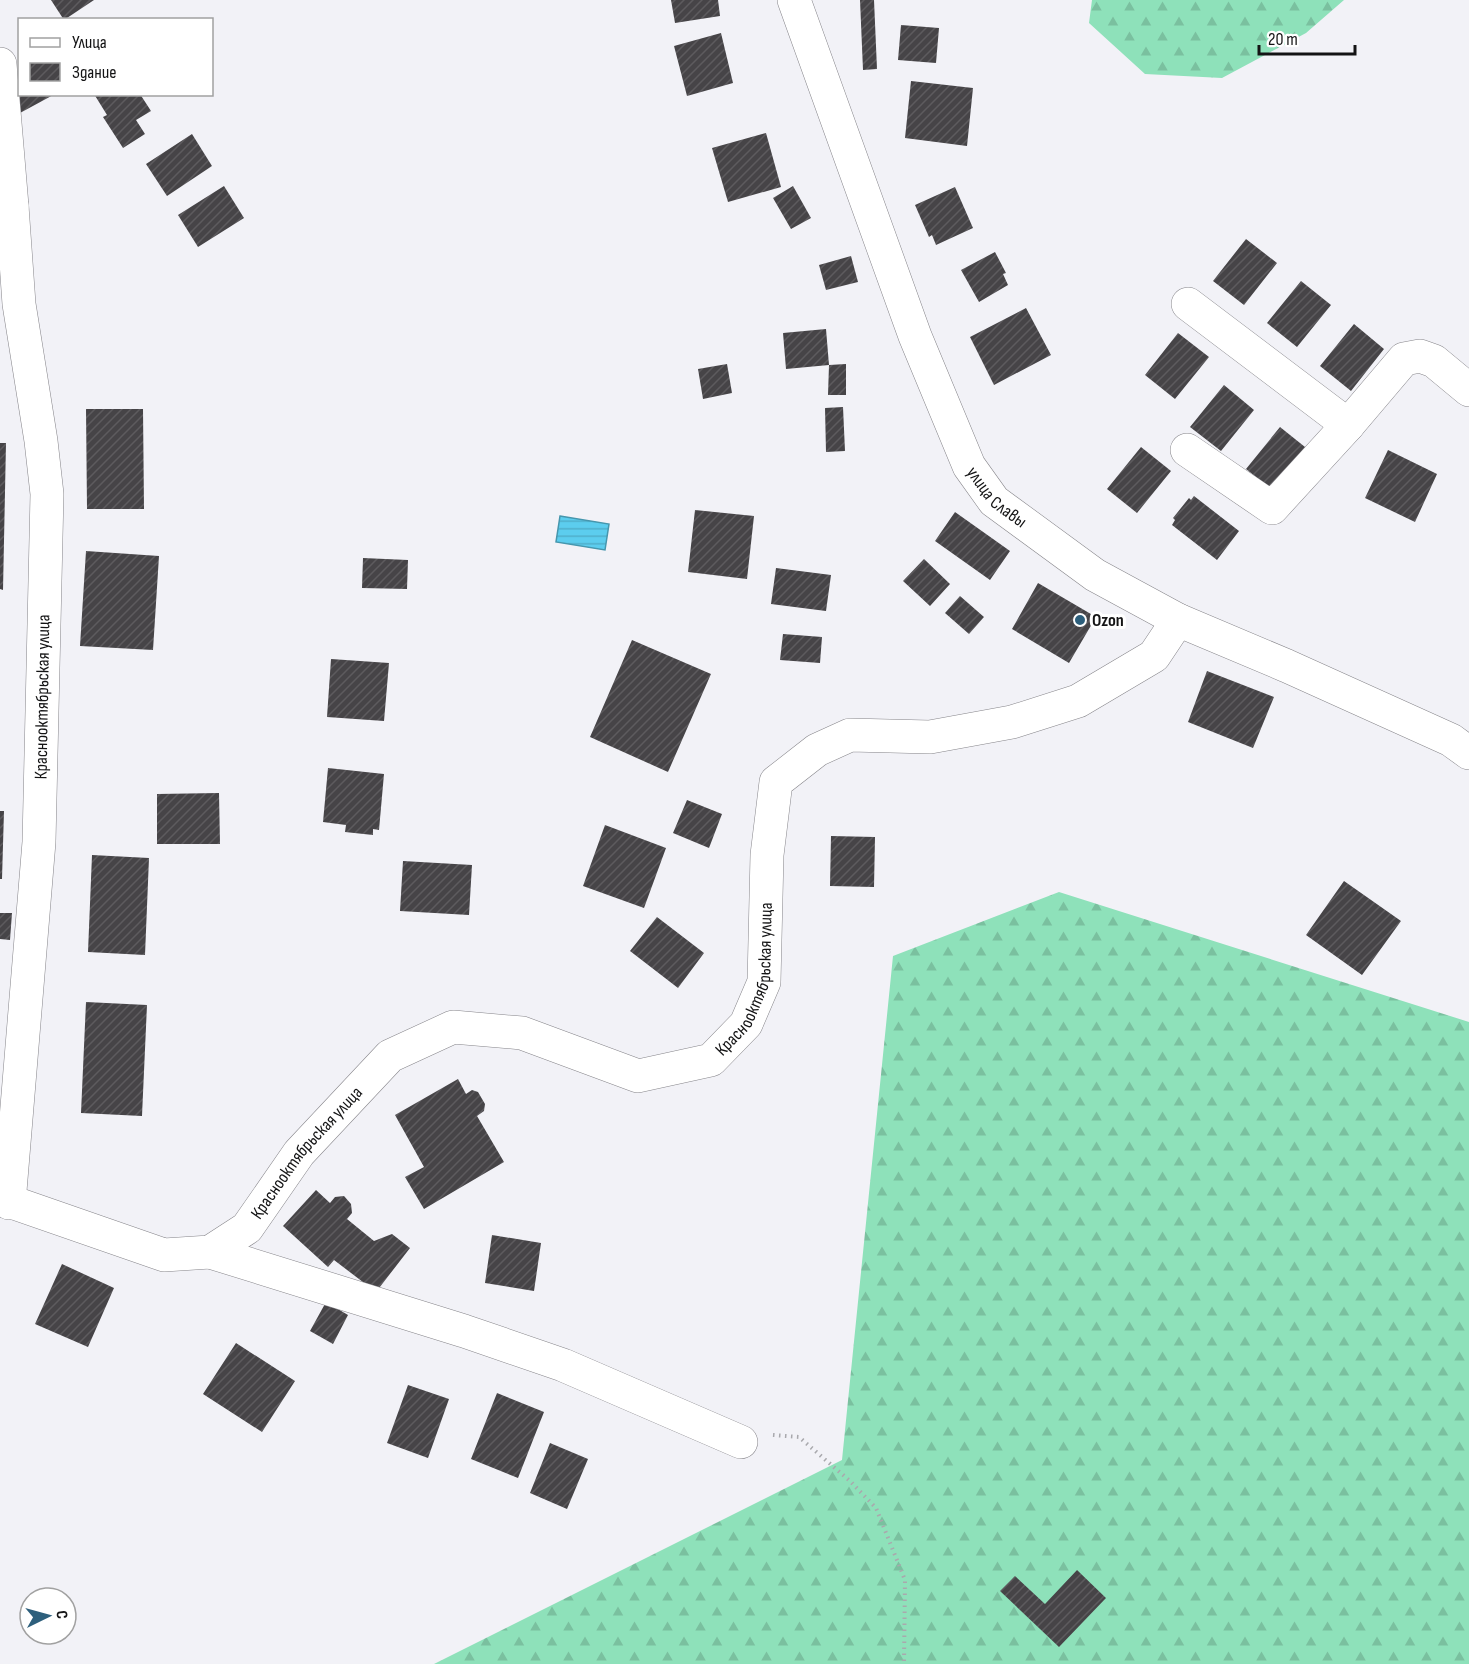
<svg xmlns="http://www.w3.org/2000/svg" width="1469" height="1664" font-family="'Sofia Sans Condensed',sans-serif">
<style>
.forest{fill:url(#forest-firs)}
.water{fill:url(#water-rules);stroke:#4696ad;stroke-width:1.5}
.building{fill:url(#building-hatch)}
.lines{fill:none;stroke-linecap:round;stroke-linejoin:round}
.minor-casing{stroke:#86858a;stroke-width:34}
.path{stroke:#a9a9ad;stroke-width:4;stroke-dasharray:1.5 4.5;stroke-linecap:butt}
.minor{stroke:#fff;stroke-width:33}
.poi-dot{fill:#2d5f7c;stroke:#fff;stroke-width:2}
.labels{text-anchor:middle;stroke-width:6;stroke-linejoin:round;paint-order:stroke}
.street-label{font-size:18px;fill:#141415;stroke:#fff}
.poi-label{font-size:18px;font-weight:bold;fill:#141415;stroke:#fff;text-anchor:start}
</style>
<defs>
<pattern id="forest-firs" width="22" height="20" patternUnits="userSpaceOnUse" patternTransform="scale(1.5)"><rect width="22" height="20" fill="#8ee1ba"/><path d="M5 1l3.5 6h-7zM16 11l3.5 6h-7z" fill="#7ac09f"/></pattern>
<pattern id="water-rules" width="6" height="5" patternUnits="userSpaceOnUse" patternTransform="scale(1.5)"><rect width="6" height="5" fill="#5ccdee"/><path d="M0 2.5h6" fill="none" stroke="#4fafcb"/></pattern>
<pattern id="building-hatch" width="6" height="6" patternUnits="userSpaceOnUse" patternTransform="scale(1.5)"><rect width="6" height="6" fill="#464447"/><path d="M-1 1l2-2M0 6l6-6M5 7l2-2" fill="none" stroke="#5d5b5e"/></pattern>
</defs>
<rect width="100%" height="100%" fill="#f2f2f7"/>
<path class="forest" d="M1092,0H1344L1306,33L1222,78L1145,74L1089,23Z
M1059,892L1469,1022V1664H434L842,1460L893,956Z"/>
<path class="water" d="M560,516L609,524L605,550L556,542Z"/>
<path class="building" d="M51,0H94L64,20Z
M671,0H718L720,16L675,23Z
M860,0H874L877,69L863,70Z
M901,25L939,28L936,63L898,60Z
M721,33L733,83L687,96L674,46Z
M911,81L973,88L967,146L905,138Z
M19,94H55L20,113Z
M94,94H140L151,111L136,120L145,134L123,148L103,117L107,115Z
M766,133L781,187L728,202L712,148Z
M192,134L212,166L167,196L146,164Z
M224,186L244,218L198,247L178,215Z
M793,186L811,218L791,229L773,198Z
M955,187L973,228L936,245L932,235L929,237L915,205Z
M1246,239L1277,263L1244,305L1213,281Z
M995,252L1006,273L1003,274L1008,285L979,302L961,270Z
M851,256L858,282L826,290L819,265Z
M1301,281L1331,305L1297,347L1267,323Z
M1026,308L1051,355L994,385L970,337Z
M1354,324L1384,349L1351,391L1320,366Z
M826,329L829,365L786,369L783,333Z
M1178,333L1209,357L1175,399L1145,375Z
M727,364L732,393L703,399L698,369Z
M846,364V395H828L829,365Z
M1224,385L1254,410L1221,451L1190,427Z
M843,407L845,451L826,452L825,408Z
M86,409H143L144,509H87Z
M1280,427L1310,451L1276,493L1246,469Z
M0,443H6L3,590L0,589Z
M1141,447L1171,471L1137,513L1107,489Z
M1388,450L1437,474L1415,522L1365,498Z
M1194,496L1239,531L1217,560L1172,525L1175,520L1173,518L1189,498L1191,500Z
M695,510L754,516L747,579L688,572Z
M955,512L1010,551L990,580L935,541Z
M86,551L159,556L153,650L80,646Z
M363,558L408,560L407,589L362,588Z
M924,559L950,584L930,606L903,581Z
M776,568L831,575L826,611L771,604Z
M1038,583L1096,617L1069,663L1012,629Z
M960,596L984,617L969,634L945,613Z
M783,634L822,637L820,663L780,660Z
M632,640L711,674L668,772L590,737Z
M331,659L389,663L384,721L327,717Z
M1207,671L1274,697L1253,748L1188,722Z
M328,768L384,774L379,830L373,829V835L345,832L346,825L323,822Z
M219,793L220,844H157V794Z
M687,800L722,814L709,848L673,833Z
M0,811H4L2,879H0Z
M605,825L666,848L644,908L583,886Z
M831,836L875,837L874,887L830,886Z
M92,855L149,858L145,955L88,952Z
M403,861L472,865L469,915L400,911Z
M1344,881L1401,921L1362,975L1306,935Z
M0,913H12L10,940L0,939Z
M657,917L704,953L678,988L630,951Z
M86,1002L147,1005L142,1116L81,1113Z
M458,1079L466,1094L472,1090L478,1092L485,1104L484,1111L477,1116L504,1162L424,1209L405,1177L424,1167L395,1115Z
M316,1190L330,1203L335,1197L344,1196L351,1204L352,1213L347,1219L374,1241L392,1234L410,1248L376,1292L334,1260L328,1267L283,1226Z
M492,1235L541,1243L534,1291L485,1283Z
M62,1264L114,1288L88,1347L35,1324Z
M326,1302L348,1315L333,1344L310,1331Z
M236,1343L295,1381L262,1432L203,1394Z
M408,1385L449,1399L428,1458L387,1443Z
M497,1393L544,1412L518,1478L471,1459Z
M550,1443L588,1459L567,1509L530,1493Z
M1077,1570L1106,1598L1059,1647L1000,1591L1015,1576L1045,1604Z"/>
<g class="lines">
<g class="minor-casing">
<g id="minor">
<path id="s1" d="M794,0L915,336L969,466L994,501L1095,575L1178,620L1287,666L1451,740L1469,753"/>
<path d="M0,64L12,206"/>
<path d="M0,207L12,206L19,304L41,441L47,494L39,842L9,1203"/>
<path d="M1188,304L1348,425L1404,359L1420,356L1434,361L1469,390"/>
<path d="M1187,450L1272,508L1348,425"/>
<path id="s2" d="M0,1198L164,1255L210,1252L247,1228L299,1153L390,1056L453,1027L522,1033L638,1076L711,1060L746,1024L764,982L767,855L776,782L817,750L850,735L930,737L1012,722L1078,701L1154,656L1178,620"/>
<path d="M210,1252L464,1331L563,1365L741,1442"/>
</g>
</g>
<path class="path" d="M773,1435L799,1437L850,1481L876,1508L905,1580L904,1664"/>
<use href="#minor" class="minor"/>
</g>
<circle class="poi-dot" cx="1080" cy="620" r="6"/>
<g class="labels">
<g class="street-label">
<text dy="6" stroke="none"><textPath href="#s1" startOffset="540">улица Славы</textPath></text>
<text transform="translate(42 697) rotate(-89)" y="6">Краснооктябрьская улица</text>
<text dy="6" stroke="none"><textPath href="#s2" startOffset="918">Краснооктябрьская улица</textPath></text>
<text dy="6" stroke="none"><textPath href="#s2" startOffset="360">Краснооктябрьская улица</textPath></text>
</g>
<g class="poi-label">
<text x="1092" y="626">Ozon</text>
</g>
</g>
<rect x="18" y="18" width="195" height="78" fill="#ffffff" stroke="#a1a1a1" stroke-width="1.5"/>
<rect x="30" y="38" width="30" height="9" fill="#ffffff" stroke="#a1a1a1" stroke-width="1.5"/>
<text x="72" y="48" font-size="18" fill="#141415">Улица</text>
<rect x="30" y="63" width="30" height="18" fill="url(#building-hatch)" stroke="#a1a1a1" stroke-width="1.5"/>
<text x="72" y="78" font-size="18" fill="#141415">Здание</text>
<g transform="translate(48 1616) rotate(85)"><circle r="28" fill="#ffffff" stroke="#a1a1a1" stroke-width="1.5"/>
<path d="M0-4.5L10 22L0 15L-10 22Z" fill="#2d5f7c"/>
<text y="-9" font-size="16" font-weight="bold" text-anchor="middle" fill="#141415">С</text>
</g>
<path d="M1259 45v9h96v-9" fill="none" stroke="#141415" stroke-width="3"/>
<text x="1268" y="45" font-size="18" fill="#141415" stroke="#ffffff" stroke-width="4.5" paint-order="stroke">20 m</text>
</svg>
